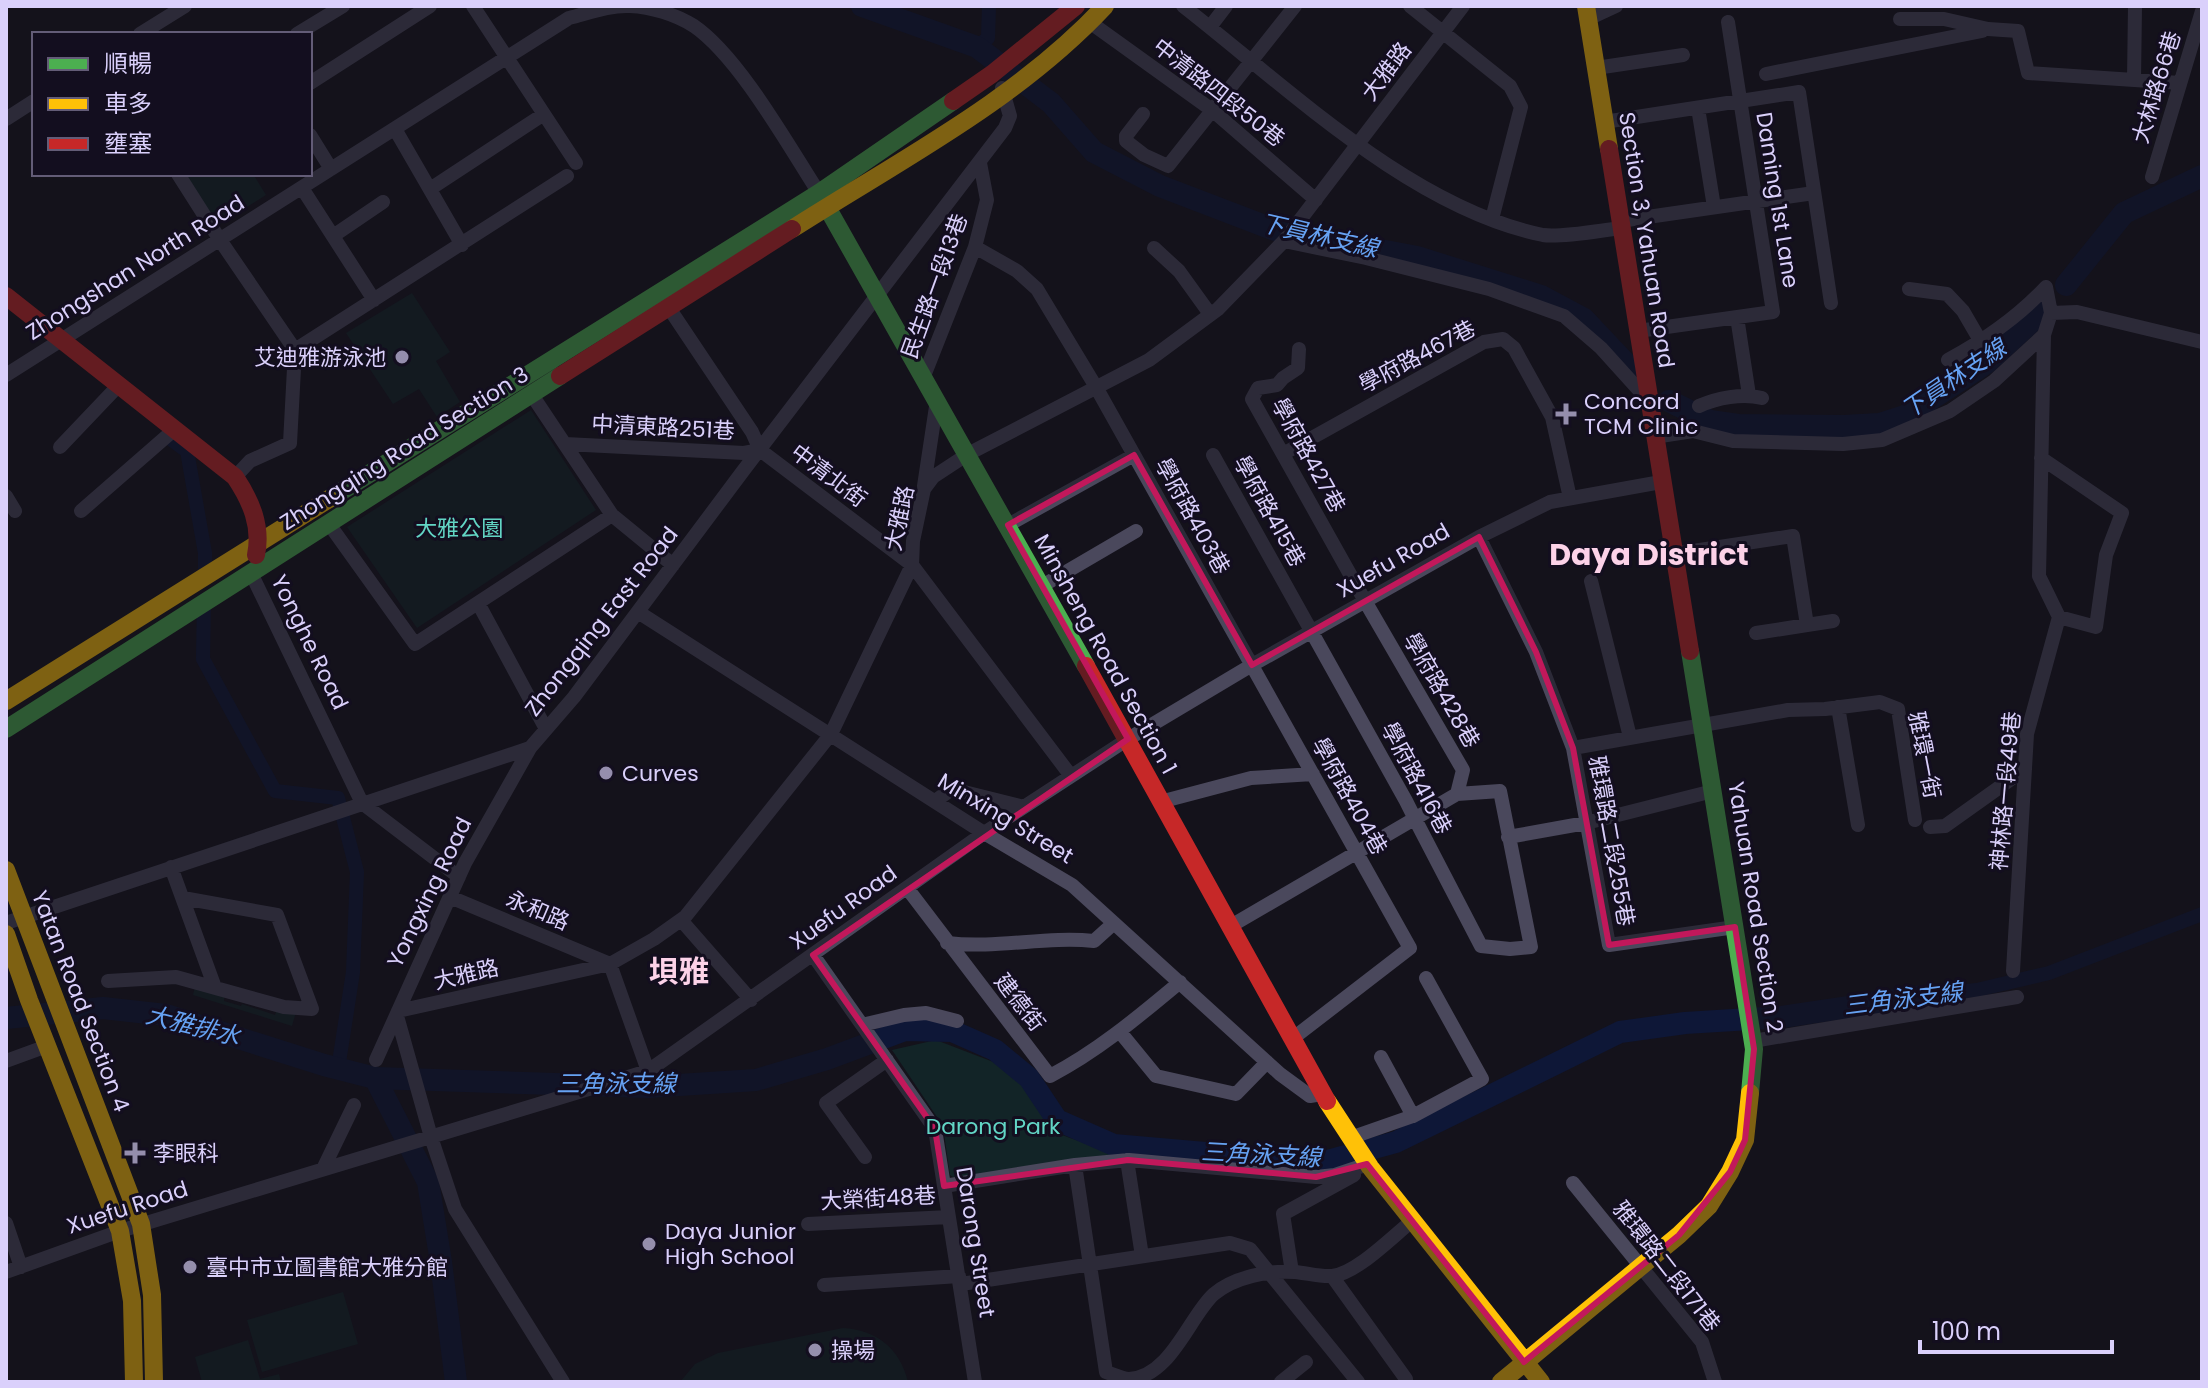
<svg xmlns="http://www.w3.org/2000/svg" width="2208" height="1388" font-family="Poppins,'Noto Sans TC',sans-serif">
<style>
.green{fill:#122427}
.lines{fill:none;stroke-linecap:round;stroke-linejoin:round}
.canal{stroke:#0e1737;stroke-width:14}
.river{stroke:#0e1737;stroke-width:22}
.street{stroke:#4a485c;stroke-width:14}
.fast{stroke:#4caf50;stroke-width:18}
.slow{stroke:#ffc107;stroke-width:18}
.jam{stroke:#c62828;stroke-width:18}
.marked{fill:none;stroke:#c2185b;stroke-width:6;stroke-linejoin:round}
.poi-dot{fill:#958ead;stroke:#130e1f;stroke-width:3}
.labels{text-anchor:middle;stroke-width:6;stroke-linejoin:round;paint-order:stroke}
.street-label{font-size:22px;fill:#dad0fb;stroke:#130e1f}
.poi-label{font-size:22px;fill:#dad0fb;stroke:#130e1f;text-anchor:start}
.park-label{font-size:22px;fill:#62d5c5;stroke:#130e1f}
.water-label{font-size:24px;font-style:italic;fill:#66a2f3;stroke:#130e1f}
.district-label{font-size:30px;font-weight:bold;fill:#fcd2e8;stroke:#130e1f}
</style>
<rect width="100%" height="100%" fill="#14121b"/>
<path class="green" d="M184,174H253L266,195L217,226Z
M412,293L450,352L436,361L460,402L437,417L419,389L393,404L346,333Z
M531,410L596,510L417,628L347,527Z
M196,982L225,990L224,1001L241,1006L242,1004L275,1015L278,1006L296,1012L292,1026L193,995Z
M936,1040L996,1063L1024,1087L1048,1123L1062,1135L1126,1158L959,1181L950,1175L943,1126L892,1050Z
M343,1292L358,1344L262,1372L247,1320Z
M843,1328C876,1330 900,1348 908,1382H680L695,1364L718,1353Z
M248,1340L260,1379L279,1374L281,1382H202L195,1357Z"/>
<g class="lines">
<path class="canal" d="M977,47L988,38L989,6
M172,440L187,451L205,553V568
M204,600L203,659L275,791L338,798L357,872L353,972L338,1069
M1930,995L1977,990L2049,973L2202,914"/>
<path class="river" d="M862,6L977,47L1051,103L1094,152L1160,186L1275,230L1417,257L1541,296L1584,319L1633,371
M2066,285L2124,213L2202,176
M1669,401L1710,421L1738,425L1844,426L1880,424L1905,416L1988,362L2042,312
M6,1018L103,1008L166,1015L324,1065L375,1078L648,1087L756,1080L827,1059L905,1030L952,1031L995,1050L1029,1078L1057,1120L1114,1145L1320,1163L1396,1142L1620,1032L1685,1023L1782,1017L1930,995
M375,1078L428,1182L441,1262L456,1382"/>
<path class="street" d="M473,6L576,163
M1183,6C1287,87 1411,208 1543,235C1561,238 1602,230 1622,228
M1410,6L1510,86L1521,107L1492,219
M1588,19L1616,6
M1900,19H1944L1988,29L2018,31L2028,73L2180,83
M1091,23L1212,110L1316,200
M1210,27L1226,6
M140,34L185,6
M297,34L343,6
M1596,68L1683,55
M1766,74L1982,31
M2134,80L2135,6
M310,83L430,6
M1698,108L1714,207
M1143,114L1126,136V141L1144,155L1168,166L1295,6
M6,119L34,101
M1604,122L1799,92L1831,303
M395,129L462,245
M310,135L331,169
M178,174L220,240L295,350
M2152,177L2202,11
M302,188L374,300
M430,189L544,114
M1620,221L1814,193
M333,236L383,202
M1284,241L1366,258L1489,289L1564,316L1601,348L1648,400
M975,247L1017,271L1037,289L1096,387L1410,948L1292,1039
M1154,248L1179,271L1210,314
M1909,289L1947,294L1963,311L1981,342
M669,308L752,432L760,450L912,565L1071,776
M2051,313L2077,312L2202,342
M1737,317L1749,395
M1638,331L1773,312L1728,22
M1299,349L1298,368L1283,378L1277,385L1258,388L1252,399L1365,601L1463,770L1457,794
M295,350L567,176
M1948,360C1985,340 2017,318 2046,287
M6,375L569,18C589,13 609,5 630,6C651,7 675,14 694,26C739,57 788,145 819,193
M924,376L975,247L987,200L980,163
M532,395L612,515L673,565
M1699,406C1717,398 1742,393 1762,398
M1654,437L1693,431L1733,441L1843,444L1882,440L1950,411L1994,381L2044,335L2051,313L2046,287
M565,444L744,453L760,450
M60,447L119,385
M1283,454L1484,342L1503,339L1514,348L1552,417L1570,498
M1213,455L1406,801L1415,819L1481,946L1510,949L1531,947L1500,791L1457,794L1229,927
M2041,458L2122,513L2106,555L2096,627L2059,617
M235,477L250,461L290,443L295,350
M924,486L937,400
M6,496L15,511
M81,511L175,429
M329,524L415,644L612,515
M1008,525L1134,455
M1479,537L1536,652L1573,748L1609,945L1735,927
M1673,554L1793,536L1807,625L1756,633
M251,573L362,803L459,877
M1591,581L1630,737
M1042,586L1136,531
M478,603L546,729
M638,612L984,833L1072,885L1280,1074L1310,1096L1322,1094
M1807,625L1833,621
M1838,707L1858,825
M1573,748L1788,710L1825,709L1880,702L1898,709L1915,820
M935,801L952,789L1024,807
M1160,802L1251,778L1313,774
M1930,827L1945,826L2025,769
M1508,837L1586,823L1713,791
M171,867L214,985
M907,888L1050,1076C1098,1051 1138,1017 1180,982
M450,897L610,964L648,1071
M681,920L751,1000
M6,923L530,748
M947,943C997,949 1045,936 1094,941L1114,923
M813,955L935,1129L975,1382
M2013,971L2027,734L2059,617L2039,576L2044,335
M108,981L176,977L284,1007L312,1009L277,915L183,898
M398,1011L610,964L654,939L685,917L831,734L912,565L913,541L924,489L933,477L968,454L1149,360L1218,309L1284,241L1463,6
M397,1016L431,1137L455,1209L563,1382
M862,1025L904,1015L926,1013L957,1021
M1120,1032L1156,1076L1236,1094L1267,1062
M1753,1041L2017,997
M1381,1057L1413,1116
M376,1060L465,863L530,748L574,697L743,471L1005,128L1010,116L1002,88
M6,1061L47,1046
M1350,1138L1413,1116L1482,1079L1426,978
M865,1157L826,1103L887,1060
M1127,1160L1142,1256
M1075,1165L1106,1372C1113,1374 1122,1379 1129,1379C1171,1377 1190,1315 1214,1294C1234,1277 1269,1270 1295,1272C1307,1273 1320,1277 1332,1276C1356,1274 1392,1237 1412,1221
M323,1169L354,1105
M1573,1183L1702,1342L1715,1382
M944,1186L1075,1165L1129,1160L1316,1177L1335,1175L1368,1164
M6,1223L21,1267
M808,1224L949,1217
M6,1272L120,1231L648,1071L984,833L1128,739L1252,665L1479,537L1550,502L1661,482
M1292,1272L1283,1214L1354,1175
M1332,1276L1406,1379
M961,1284L1230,1243L1250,1249L1358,1382
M824,1285L959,1276
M1281,1382L1306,1362"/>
<path class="fast" d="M819,193L1086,666
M329,499L819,193L953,101
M1690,651L1754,1049L1750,1093
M6,729L560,376"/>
<path class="slow" d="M1586,6L1609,149
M792,229C900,160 1016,101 1105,6
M6,701L329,499
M6,870L141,1224L152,1295L154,1382
M6,934L29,1000L120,1231L132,1301L134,1382
M1327,1101L1370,1167L1541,1382
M1501,1382L1679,1235L1709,1206L1730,1172L1745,1140L1750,1093"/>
<path class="jam" d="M953,101L992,74L1076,6
M1609,149L1690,651
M6,296L235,477C251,501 262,526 256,555
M560,376L792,229
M1086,666L1327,1101"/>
</g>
<path d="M0 0H2208V1388H0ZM1134,455L1252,665L1479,537L1536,652L1573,748L1609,945L1735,927L1754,1049L1745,1140L1730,1172L1679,1235L1524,1362L1367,1164L1316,1177L1128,1160L944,1186L935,1129L813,955L1128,739L1008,525Z" fill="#14121b" fill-opacity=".55" fill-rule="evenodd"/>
<path class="marked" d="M1134,455L1252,665L1479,537L1536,652L1573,748L1609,945L1735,927L1754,1049L1745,1140L1730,1172L1679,1235L1524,1362L1367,1164L1316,1177L1128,1160L944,1186L935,1129L813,955L1128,739L1008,525Z"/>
<g class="poi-dot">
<circle cx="402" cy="357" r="8"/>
<path d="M1562 402h8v8h8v8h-8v8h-8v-8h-8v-8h8z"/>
<circle cx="606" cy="773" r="8"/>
<path d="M131 1141h8v8h8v8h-8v8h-8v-8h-8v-8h8z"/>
<circle cx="649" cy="1244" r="8"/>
<circle cx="190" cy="1267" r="8"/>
<circle cx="815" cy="1350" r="8"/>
</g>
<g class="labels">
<g class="street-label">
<text transform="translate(1386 71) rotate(-53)" y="8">大雅路</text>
<text transform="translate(2156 87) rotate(-73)" y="8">大林路66巷</text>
<text transform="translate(1219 92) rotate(38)" y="8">中清路四段50巷</text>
<text transform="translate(1778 200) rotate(81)" y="8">Daming 1st Lane</text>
<text transform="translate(1647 240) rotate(81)" y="8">Section 3, Yahuan Road</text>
<text transform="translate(135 267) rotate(-32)" y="8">Zhongshan North Road</text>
<text transform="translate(934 286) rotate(-70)" y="8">民生路一段13巷</text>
<text transform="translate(1417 356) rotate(-28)" y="8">學府路467巷</text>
<text transform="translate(663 427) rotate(3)" y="8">中清東路251巷</text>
<text transform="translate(404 448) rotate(-32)" y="8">Zhongqing Road Section 3</text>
<text transform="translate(1309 455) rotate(61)" y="8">學府路427巷</text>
<text transform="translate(829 475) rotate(37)" y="8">中清北街</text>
<text transform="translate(1270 511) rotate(61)" y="8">學府路415巷</text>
<text transform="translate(1193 516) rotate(61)" y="8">學府路403巷</text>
<text transform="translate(899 518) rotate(-78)" y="8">大雅路</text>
<text transform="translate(1393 560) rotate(-30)" y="8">Xuefu Road</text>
<text transform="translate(601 621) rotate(-52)" y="8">Zhongqing East Road</text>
<text transform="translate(310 642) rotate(64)" y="8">Yonghe Road</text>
<text transform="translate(1106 654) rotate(61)" y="8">Minsheng Road Section 1</text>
<text transform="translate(1442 690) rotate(60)" y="8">學府路428巷</text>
<text transform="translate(1925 755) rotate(79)" y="8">雅環一街</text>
<text transform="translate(1417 778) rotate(62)" y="8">學府路416巷</text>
<text transform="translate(2005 791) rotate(-85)" y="8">神林路一段49巷</text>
<text transform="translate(1350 796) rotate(61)" y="8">學府路404巷</text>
<text transform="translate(1006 818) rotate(31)" y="8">Minxing Street</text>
<text transform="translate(1612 841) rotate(80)" y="8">雅環路二段255巷</text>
<text transform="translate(429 892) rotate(-64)" y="8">Yongxing Road</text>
<text transform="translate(843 907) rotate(-36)" y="8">Xuefu Road</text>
<text transform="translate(1756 907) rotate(81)" y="8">Yahuan Road Section 2</text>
<text transform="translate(538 910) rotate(23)" y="8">永和路</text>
<text transform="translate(466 974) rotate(-13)" y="8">大雅路</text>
<text transform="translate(81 1001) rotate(69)" y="8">Yatan Road Section 4</text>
<text transform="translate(1020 1002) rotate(52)" y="8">建德街</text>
<text transform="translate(878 1198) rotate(-3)" y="8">大榮街48巷</text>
<text transform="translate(127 1207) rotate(-18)" y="8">Xuefu Road</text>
<text transform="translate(976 1242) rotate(81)" y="8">Darong Street</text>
<text transform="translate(1667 1266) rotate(52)" y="8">雅環路二段171巷</text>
</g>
<g class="poi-label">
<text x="386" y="365" text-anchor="end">艾迪雅游泳池</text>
<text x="1584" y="409">Concord<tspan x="1584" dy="25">TCM Clinic</tspan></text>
<text x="622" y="781">Curves</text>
<text x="153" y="1161">李眼科</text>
<text x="665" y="1239">Daya Junior<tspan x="665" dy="25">High School</tspan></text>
<text x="206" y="1275">臺中市立圖書館大雅分館</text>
<text x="831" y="1358">操場</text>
</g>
<g class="park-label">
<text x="459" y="536">大雅公園</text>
<text x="993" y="1134">Darong Park</text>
</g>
<g class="water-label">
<text transform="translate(1319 236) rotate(13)" y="8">下員林支線</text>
<text transform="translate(1954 379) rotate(-34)" y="8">下員林支線</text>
<text transform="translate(1903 999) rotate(-7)" y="8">三角泳支線</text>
<text transform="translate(193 1026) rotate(14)" y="8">大雅排水</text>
<text x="616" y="1092">三角泳支線</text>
<text transform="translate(1261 1155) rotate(3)" y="8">三角泳支線</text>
</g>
<g class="district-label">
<text x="1649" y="565">Daya District</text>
<text x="679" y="982">垻雅</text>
</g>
</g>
<rect width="2208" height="1388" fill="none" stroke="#dad0fb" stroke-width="16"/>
<rect x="32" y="32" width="280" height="144" fill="#130e1f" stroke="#635c77" stroke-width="2"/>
<rect x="48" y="58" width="40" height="12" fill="#4caf50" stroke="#635c77" stroke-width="2"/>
<text x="104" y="72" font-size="24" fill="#dad0fb">順暢</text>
<rect x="48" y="98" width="40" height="12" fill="#ffc107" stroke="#635c77" stroke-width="2"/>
<text x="104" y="112" font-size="24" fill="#dad0fb">車多</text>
<rect x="48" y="138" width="40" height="12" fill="#c62828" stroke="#635c77" stroke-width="2"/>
<text x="104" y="152" font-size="24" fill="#dad0fb">壅塞</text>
<path d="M1920 1340v12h192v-12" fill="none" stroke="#dad0fb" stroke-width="4"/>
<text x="1932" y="1340" font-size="24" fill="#dad0fb" stroke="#130e1f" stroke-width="6" paint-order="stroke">100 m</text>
</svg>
